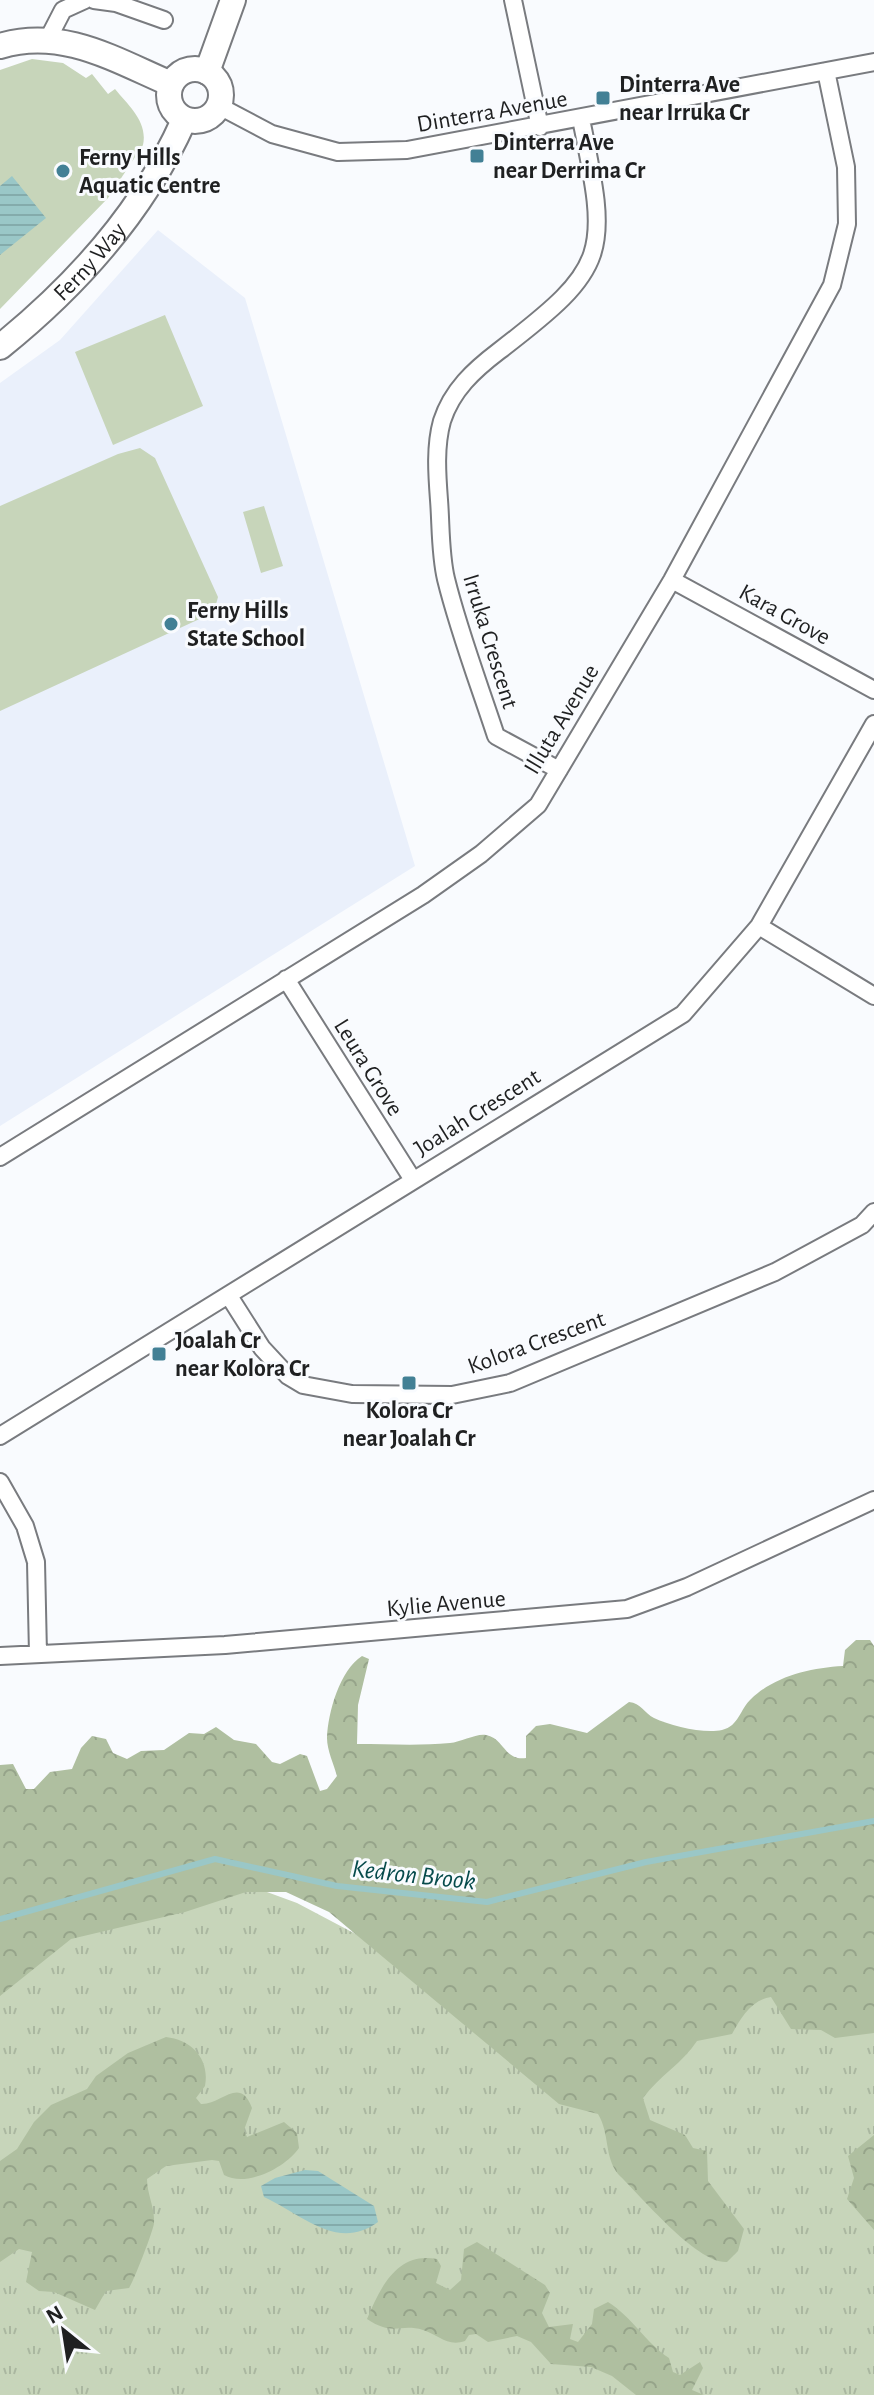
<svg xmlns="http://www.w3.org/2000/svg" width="874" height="2395" font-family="'Alegreya Sans',sans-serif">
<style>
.built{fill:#eaf0fb}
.grass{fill:url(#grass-tufts)}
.forest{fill:url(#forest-crowns)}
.pitch{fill:#c7d5ba}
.water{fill:url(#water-rules)}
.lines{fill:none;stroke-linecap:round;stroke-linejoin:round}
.stream{stroke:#9ac7c7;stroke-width:6}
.street-casing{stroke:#797b7f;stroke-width:20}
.secondary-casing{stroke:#797b7f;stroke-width:28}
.street{stroke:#fff;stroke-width:16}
.secondary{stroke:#fff;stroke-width:24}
.poi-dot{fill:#428095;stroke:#f9fbfe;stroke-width:3}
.labels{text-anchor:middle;stroke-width:6;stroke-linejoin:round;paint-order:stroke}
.poi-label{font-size:24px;font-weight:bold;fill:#1f2021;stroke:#f9fbfe;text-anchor:start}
.street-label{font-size:24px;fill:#1f2021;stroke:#f9fbfe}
.water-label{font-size:26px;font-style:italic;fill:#064b4c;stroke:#f9fbfe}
</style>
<defs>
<pattern id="grass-tufts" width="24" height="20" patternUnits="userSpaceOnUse" patternTransform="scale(2)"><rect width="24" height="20" fill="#c7d5ba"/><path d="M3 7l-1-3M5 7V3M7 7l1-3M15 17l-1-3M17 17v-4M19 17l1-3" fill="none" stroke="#aab7a0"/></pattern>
<pattern id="forest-crowns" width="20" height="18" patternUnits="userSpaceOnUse" patternTransform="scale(2)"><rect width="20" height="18" fill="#afbfa0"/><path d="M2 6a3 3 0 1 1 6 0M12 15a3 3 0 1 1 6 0" fill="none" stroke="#96a48a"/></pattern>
<pattern id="water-rules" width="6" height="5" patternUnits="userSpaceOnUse" patternTransform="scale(2)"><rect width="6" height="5" fill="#9ac7c7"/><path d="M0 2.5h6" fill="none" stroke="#84abab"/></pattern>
</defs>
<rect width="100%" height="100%" fill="#f9fbfe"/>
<path class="built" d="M158,230L245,298L415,866L0,1126V383L60,340Z"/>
<path class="grass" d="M874,1872V2395H0V1961L71,1917L248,1885L297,1903L420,1968Z"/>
<path class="forest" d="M856,1640H870L874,1646V2033L835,2038L821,2030L791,2029L771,1997C751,2000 741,2018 732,2034L697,2041C683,2063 659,2076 643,2098L650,2120L685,2135L693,2148L707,2151L708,2181L744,2229L738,2251L727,2262C697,2264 641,2196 618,2174C604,2156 610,2134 598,2114L559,2104L329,1912L286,1892H246L185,1912L71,1939L0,1996V1765L13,1764L26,1789H34L50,1772L72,1769L81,1748L92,1736L106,1739L113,1753L127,1759L141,1751L164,1750L189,1733L204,1734L216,1727L234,1740L256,1744L272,1762L280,1764L300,1754L307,1756L320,1791L327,1789L337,1776C334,1765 327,1750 327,1738C328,1712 340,1670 362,1656L369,1659L358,1705L357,1744C387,1744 419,1746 450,1743C461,1742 477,1733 486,1735C504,1738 504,1761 526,1758V1736L536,1726L550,1724L587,1733L629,1702C641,1703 644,1713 654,1718C671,1726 704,1734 722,1730C739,1726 740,1709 751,1699C775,1676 810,1668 843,1666L845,1650Z
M166,2037C192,2040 210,2059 205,2086L196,2098L201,2104C221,2105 240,2075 252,2108L244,2130L247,2137L284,2122L297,2133L299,2148C286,2167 247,2188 224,2175L219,2161L212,2160L166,2166L147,2179C147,2194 155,2208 154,2223C154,2229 133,2283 129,2288L106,2291L95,2310L54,2292L39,2291L26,2282L32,2252L19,2249L0,2262V2161L17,2149L34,2122L51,2105L87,2089L96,2076L128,2053Z
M874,2135V2230L847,2199L854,2178L848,2156Z
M477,2242L545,2285L550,2293L542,2313L549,2327L573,2324L570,2339L578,2342L592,2324L594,2309L608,2302C633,2318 645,2342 669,2358L673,2372L680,2375L700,2362L703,2368L692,2390L704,2395H636L612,2376L591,2367L551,2364L531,2342L517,2336L488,2342L476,2334L469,2335L465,2341C447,2347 439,2335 423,2330C399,2323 394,2337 367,2319C380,2288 397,2251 437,2259L441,2266L436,2283L450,2290L461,2280L464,2249Z"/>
<path class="pitch" d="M32,59L63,63L86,78L92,74L108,94L115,89C129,106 148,122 143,145L108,198L0,309V70Z
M165,315L203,406L113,445L75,352Z
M140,448L155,458L218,597L215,608L206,616L0,711V506L118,454Z
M264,506L283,566L261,573L243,512Z"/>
<path class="water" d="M12,176L46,218L0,255V186Z
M305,2170L318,2171L374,2206L378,2222C337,2252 302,2214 264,2197L261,2186L275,2178Z"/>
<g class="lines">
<path class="stream" d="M0,1919L215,1859L337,1886L487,1902L646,1862L874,1821"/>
<g class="street-casing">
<path id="street" d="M94,0L116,3L164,20
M513,0L540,127
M48,39L63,10L85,0
M219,106L272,134L338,152L407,150L874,62
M672,580L874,690
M559,770L496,736C479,684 459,632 446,579C440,554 441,525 439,500C437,474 435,446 442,421C452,390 474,370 499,351C610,266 609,255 581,119
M759,926L874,996
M286,979L413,1180
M0,1157L423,895L481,854L538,805L672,580L832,285L847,224L846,167L826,71
M229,1296L262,1348L288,1376L303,1385L352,1394L452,1395L510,1383L775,1272L862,1225L874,1212
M0,1436L683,1014L759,926L874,724
M0,1482L25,1526L36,1562L38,1654
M0,1656L225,1645L627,1609L687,1587L874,1500"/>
</g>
<g class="secondary-casing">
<g id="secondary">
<path d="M0,46C62,27 115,60 171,84"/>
<circle cx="195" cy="95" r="26"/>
<path d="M207,72L233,0"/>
<path id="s1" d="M0,347C77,285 144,210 184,120"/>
</g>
</g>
<use href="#street" class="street"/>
<use href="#secondary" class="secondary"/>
</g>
<g class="poi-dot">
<rect x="595" y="90" width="16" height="16" rx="4"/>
<rect x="469" y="148" width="16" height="16" rx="4"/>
<circle cx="63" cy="171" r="8"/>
<circle cx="171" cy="624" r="8"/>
<rect x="151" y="1346" width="16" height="16" rx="4"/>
<rect x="401" y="1375" width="16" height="16" rx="4"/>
</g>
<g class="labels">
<g class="poi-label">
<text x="619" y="92">Dinterra Ave<tspan x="619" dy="28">near Irruka Cr</tspan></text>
<text x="493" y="150">Dinterra Ave<tspan x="493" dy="28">near Derrima Cr</tspan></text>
<text x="79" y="165">Ferny Hills<tspan x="79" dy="28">Aquatic Centre</tspan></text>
<text x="187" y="618">Ferny Hills<tspan x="187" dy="28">State School</tspan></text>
<text x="175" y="1348">Joalah Cr<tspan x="175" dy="28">near Kolora Cr</tspan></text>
<text x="409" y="1418" text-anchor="middle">Kolora Cr<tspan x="409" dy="28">near Joalah Cr</tspan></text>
</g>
<g class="street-label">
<text transform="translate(492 111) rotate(-10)" y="8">Dinterra Avenue</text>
<text dy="8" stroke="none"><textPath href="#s1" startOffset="124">Ferny Way</textPath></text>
<text transform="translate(785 614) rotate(29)" y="8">Kara Grove</text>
<text transform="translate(491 641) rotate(73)" y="8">Irruka Crescent</text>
<text transform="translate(561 719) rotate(-59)" y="8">Illuta Avenue</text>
<text transform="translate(369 1067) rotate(58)" y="8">Leura Grove</text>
<text transform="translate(477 1112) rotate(-32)" y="8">Joalah Crescent</text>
<text transform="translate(536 1342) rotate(-20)" y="8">Kolora Crescent</text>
<text transform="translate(446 1603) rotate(-5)" y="8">Kylie Avenue</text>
</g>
<g class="water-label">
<text transform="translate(414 1874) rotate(6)" y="9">Kedron Brook</text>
</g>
</g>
<g transform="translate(64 2331) rotate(330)" stroke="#f9fbfe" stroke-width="6" paint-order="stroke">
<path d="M0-6L14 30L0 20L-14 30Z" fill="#1f2021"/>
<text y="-12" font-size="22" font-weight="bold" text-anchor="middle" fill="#1f2021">N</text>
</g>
</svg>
